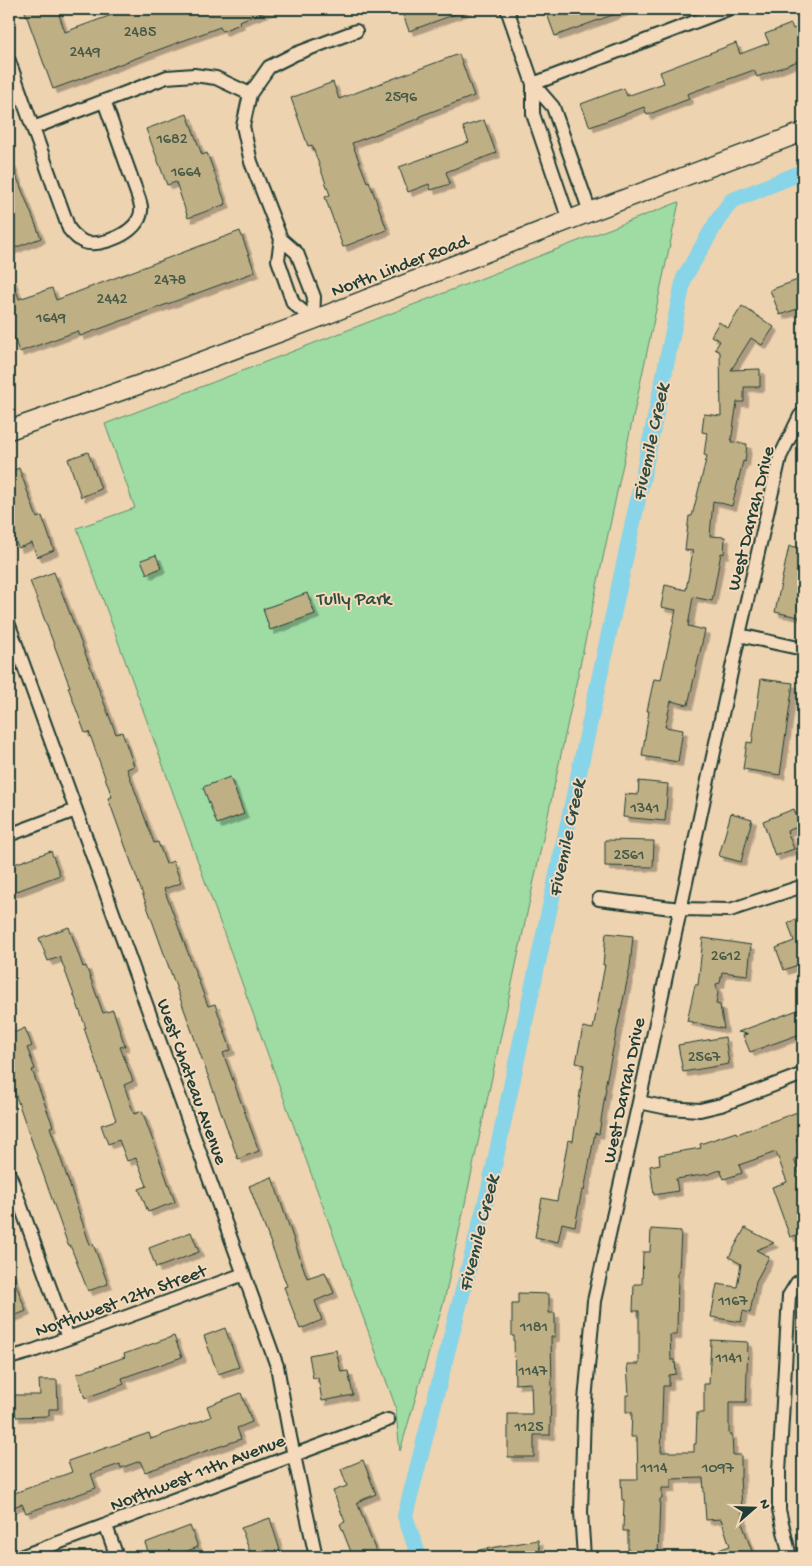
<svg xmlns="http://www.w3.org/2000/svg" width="812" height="1566" font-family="'Gochi Hand',sans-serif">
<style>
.green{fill:#9edca4;stroke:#5e8c6c}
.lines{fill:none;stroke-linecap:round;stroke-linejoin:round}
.canal{stroke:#88d4e8;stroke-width:16}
.building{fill:#bfaf85;stroke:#1f3d34;filter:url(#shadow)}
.street-casing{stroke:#1f3d34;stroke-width:16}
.secondary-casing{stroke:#1f3d34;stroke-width:21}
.street{stroke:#f4d9bb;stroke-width:12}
.secondary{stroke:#f4d9bb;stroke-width:18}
.labels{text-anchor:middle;stroke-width:4;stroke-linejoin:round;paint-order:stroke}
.number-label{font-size:16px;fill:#475a48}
.street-label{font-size:19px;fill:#1f3d34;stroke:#f4d9bb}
.park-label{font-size:19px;fill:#2c4d3f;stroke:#f4d9bb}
.water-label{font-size:20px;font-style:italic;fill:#2a4c46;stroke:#f4d9bb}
</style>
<defs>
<filter id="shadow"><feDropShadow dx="4.5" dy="4.5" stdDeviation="0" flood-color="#0004"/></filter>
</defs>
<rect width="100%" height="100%" fill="#edd3af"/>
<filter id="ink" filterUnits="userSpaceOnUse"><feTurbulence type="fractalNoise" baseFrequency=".02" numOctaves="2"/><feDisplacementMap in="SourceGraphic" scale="10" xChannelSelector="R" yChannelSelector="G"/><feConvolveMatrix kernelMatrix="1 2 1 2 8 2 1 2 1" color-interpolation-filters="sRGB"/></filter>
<g filter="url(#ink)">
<path class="green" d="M679,202L445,1297L400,1451L395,1405L77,528L135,508L105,424Z"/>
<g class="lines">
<path class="canal" d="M419,1557L405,1516L489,1189L643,476L684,278L717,221L731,201L803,172"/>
</g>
<path class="building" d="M24,9H57L65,32L128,9H270V10L239,21L240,24L222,31L220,27L53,89Z
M401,9H467V10L409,31Z
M561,9H626V10L555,36L547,14Z
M791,24L793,29L803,25V59L757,77L754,70L687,94L689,99L647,115L644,107L590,127L581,104L624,88L627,96L664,83L660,72L736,43L740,54L769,43L765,34Z
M459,54L474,96L420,116V118L352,143L367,182L369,181L387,230L343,247L325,197L330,195L312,145L308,146L291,98L333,82L339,99Z
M187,114L202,155L207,153L226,204L188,218L176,182L167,185L146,129Z
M484,120L496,153L446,172L450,184L431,190L429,184L408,192L399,167L469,142L463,127Z
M9,160H10L41,238L9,250Z
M240,231L255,272L80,336L78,331L19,352L9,322V277L11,276L19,299L52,288L56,300Z
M803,278V307L780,315L770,290Z
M742,306L774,327L762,345L751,338L731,370L760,369V387H744V402H737L731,442L747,444L745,462L743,461L732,506L713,501L710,536L725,537L724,554L721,553L712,601L693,597L688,626L705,630L688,705L671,701L665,727L683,730L678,762L642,756L649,711H647L654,679L661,680L676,610L661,607L665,585L686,590L693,551L685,550L689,516H692L707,456L704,455L707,433L702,432L704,414L721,416L720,352L715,349L720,341L711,336L719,322L728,328Z
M88,452L101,489L81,497L68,459Z
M19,468L37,518L42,516L54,550L37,557L32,543L18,548L9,523V472Z
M789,546L803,548V618L775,612Z
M156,555L161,568L147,574L141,560Z
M54,572L116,734L122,732L134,766L127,769L154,843L158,842L166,864L173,861L181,883L164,889L208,1006L215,1004L231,1050L223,1053L259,1151L238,1159L108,798L112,797L89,732L85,733L68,687H70L30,581Z
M307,593L315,614L270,630L263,609Z
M761,679L793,683L780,775L743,769L747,742L752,743Z
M230,777L244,814L217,824L203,787Z
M639,781L668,784L665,821L623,817L625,794L638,795Z
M794,809L800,826L787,831L794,849L775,856L763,821Z
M731,813L752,819L741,862L719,856Z
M605,840L654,841L653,867L605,866Z
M51,851L60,875L9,894V866Z
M803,917V963L784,970L776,948L794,941L788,923Z
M69,927L83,967L86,966L103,1013L113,1010L125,1046L120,1047L133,1081L124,1085L134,1114L142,1111L175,1202L148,1212L139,1189L147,1186L136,1158L127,1161L119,1140L108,1144L101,1125L116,1120L84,1028H86L60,957L48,961L39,938Z
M606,933L633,936L630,967L605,1087L606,1088L599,1134L595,1133L584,1191L582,1190L575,1226L562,1223L558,1242L535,1237L542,1198L557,1201L568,1140L573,1141L584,1065L576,1063L583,1027L593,1029L605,965H603Z
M703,938L751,945L748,975L722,972L720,983L716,984L718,993L716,1004L720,1005L724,1029L687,1021L695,985H698Z
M803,1008V1033L750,1052L743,1035L748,1034L738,1032Z
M25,1028L32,1046L27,1048L35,1069L32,1070L53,1126L50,1127L90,1245L93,1244L108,1284L88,1291L70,1245H68L9,1076V1035Z
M725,1037L729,1064L683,1072L678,1045Z
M803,1110V1136L796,1139L802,1156L794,1159L803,1185V1233L790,1237L772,1187L787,1182L776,1152L739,1165L742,1173L724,1179L720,1170L709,1174L676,1179L678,1191L654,1195L650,1166L660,1164L659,1155L701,1148L700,1144L736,1132L737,1134Z
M272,1177L307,1278L325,1272L334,1293L315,1301L322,1320L300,1329L284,1287L287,1286L249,1186Z
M745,1228L774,1243L756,1250L769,1257L756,1281L750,1313L743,1311L741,1322L711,1317L717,1284L737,1287L741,1264L729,1257Z
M651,1229L681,1231L679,1272H678L677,1335H670L671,1360H675L676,1374L669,1375V1386H663L661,1452H694V1444H696L697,1413H704V1384H709L711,1340L748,1342L746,1402H729V1434H732L733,1455H741V1478H740L743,1526L754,1557H703L702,1556L730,1546L721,1519L706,1520L703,1478L671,1479V1488H662V1499H660L658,1556L628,1555V1531H623L624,1500H622L621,1479H638L637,1437H631L632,1412H626V1395H629L627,1364H639V1311H633L634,1284H642L643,1252H650Z
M191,1232L199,1252L156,1268L149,1248Z
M9,1269H10L26,1311L9,1318Z
M518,1293L549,1294V1313H555V1337H551L552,1391H551L550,1435H534V1457H508V1414H532L531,1383L515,1384L514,1336H512V1304H518Z
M225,1328L239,1367L218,1374L204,1336Z
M174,1336L182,1357L122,1378L124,1384L85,1398L77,1374L125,1357L124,1354Z
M336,1350L341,1372L348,1371L353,1395L322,1401L318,1377L313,1378L309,1355Z
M39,1380H57L58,1409H49V1416L15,1417L14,1395H40Z
M241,1393L252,1422L237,1428L241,1439L145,1472L140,1461L121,1468L120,1464L91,1474L96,1488L26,1513L22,1504L9,1508V1495L72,1472L68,1461L149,1433L151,1439L211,1417L207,1406Z
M363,1460L376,1494L357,1502L378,1557H353L340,1524L345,1522L333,1491L347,1486L341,1469Z
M270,1518L282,1557H252L241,1528Z
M190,1526L198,1547L171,1557H150L145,1543Z
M538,1540L541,1557H480L479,1550Z"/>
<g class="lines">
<g class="street-casing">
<path id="street" d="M507,9L533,84L728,9
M9,61L69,229C73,234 77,239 84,242C101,248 140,232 141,211C142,207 140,203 139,199L104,101
M33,128L167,77L194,75L216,78L250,94
M569,220L533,114V84L553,107L590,212
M281,239L251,162L243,126L250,94L269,67L295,54L356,31
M281,239L297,253L314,297L313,320L293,303L278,260Z
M9,625L277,1366L290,1437L316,1557
M739,635L803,649
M9,835L76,810
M599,899L680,909L730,910L803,886
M639,1102L668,1108L700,1110L721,1105L803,1074
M9,1173L68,1338
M9,1358L30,1352L244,1274
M106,1526L117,1557
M20,1557L388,1420
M584,1557L581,1512L584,1412L594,1301L639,1102L739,635L780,457L800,416L803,414
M790,1557L779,1510V1472L789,1296L797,1283L803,1279"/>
</g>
<g class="secondary-casing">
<path id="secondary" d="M9,430L141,384L313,320L590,212L803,132"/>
</g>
<use href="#street" class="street"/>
<use href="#secondary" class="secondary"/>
</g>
</g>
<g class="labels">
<g class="number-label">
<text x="140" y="36">2485</text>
<text x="85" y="56">2449</text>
<text x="401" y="101">2596</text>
<text x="172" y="143">1682</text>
<text x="186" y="176">1664</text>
<text x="170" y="284">2478</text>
<text x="112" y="303">2442</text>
<text x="51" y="322">1649</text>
<text x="645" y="812">1341</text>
<text x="629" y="859">2561</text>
<text x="726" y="960">2612</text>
<text x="704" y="1061">2567</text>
<text x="733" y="1305">1167</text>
<text x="534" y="1331">1181</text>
<text x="729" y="1362">1141</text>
<text x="533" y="1375">1147</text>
<text x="529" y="1431">1125</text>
<text x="654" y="1472">1114</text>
<text x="718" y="1472">1097</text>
</g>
<g class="street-label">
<text transform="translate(399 264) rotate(-21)" y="7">North Linder Road</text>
<text transform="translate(749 518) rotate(-76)" y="7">West Darrah Drive</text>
<text transform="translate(194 1081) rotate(70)" y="7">West Chateau Avenue</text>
<text transform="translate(622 1090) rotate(-78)" y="7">West Darrah Drive</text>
<text transform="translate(120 1299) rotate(-20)" y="7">Northwest 12th Street</text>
<text transform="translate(197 1471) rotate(-21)" y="7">Northwest 11th Avenue</text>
</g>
<g class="park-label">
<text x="354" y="604">Tully Park</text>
</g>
<g class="water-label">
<text transform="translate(649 442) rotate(-78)" y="7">Fivemile Creek</text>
<text transform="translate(565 838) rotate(-78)" y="7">Fivemile Creek</text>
<text transform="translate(477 1233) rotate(-76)" y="7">Fivemile Creek</text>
</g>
</g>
<rect width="812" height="1566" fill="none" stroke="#f4d9bb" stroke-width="30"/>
<rect x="15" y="15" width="782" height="1536" fill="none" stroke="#1f3d34" stroke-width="2" filter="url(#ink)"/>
<g transform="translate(754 1508) rotate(70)" stroke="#f4d9bb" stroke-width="4" paint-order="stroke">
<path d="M0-4L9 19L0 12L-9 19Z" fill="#1f3d34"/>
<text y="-8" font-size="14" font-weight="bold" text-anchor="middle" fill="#1f3d34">N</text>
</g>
</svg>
